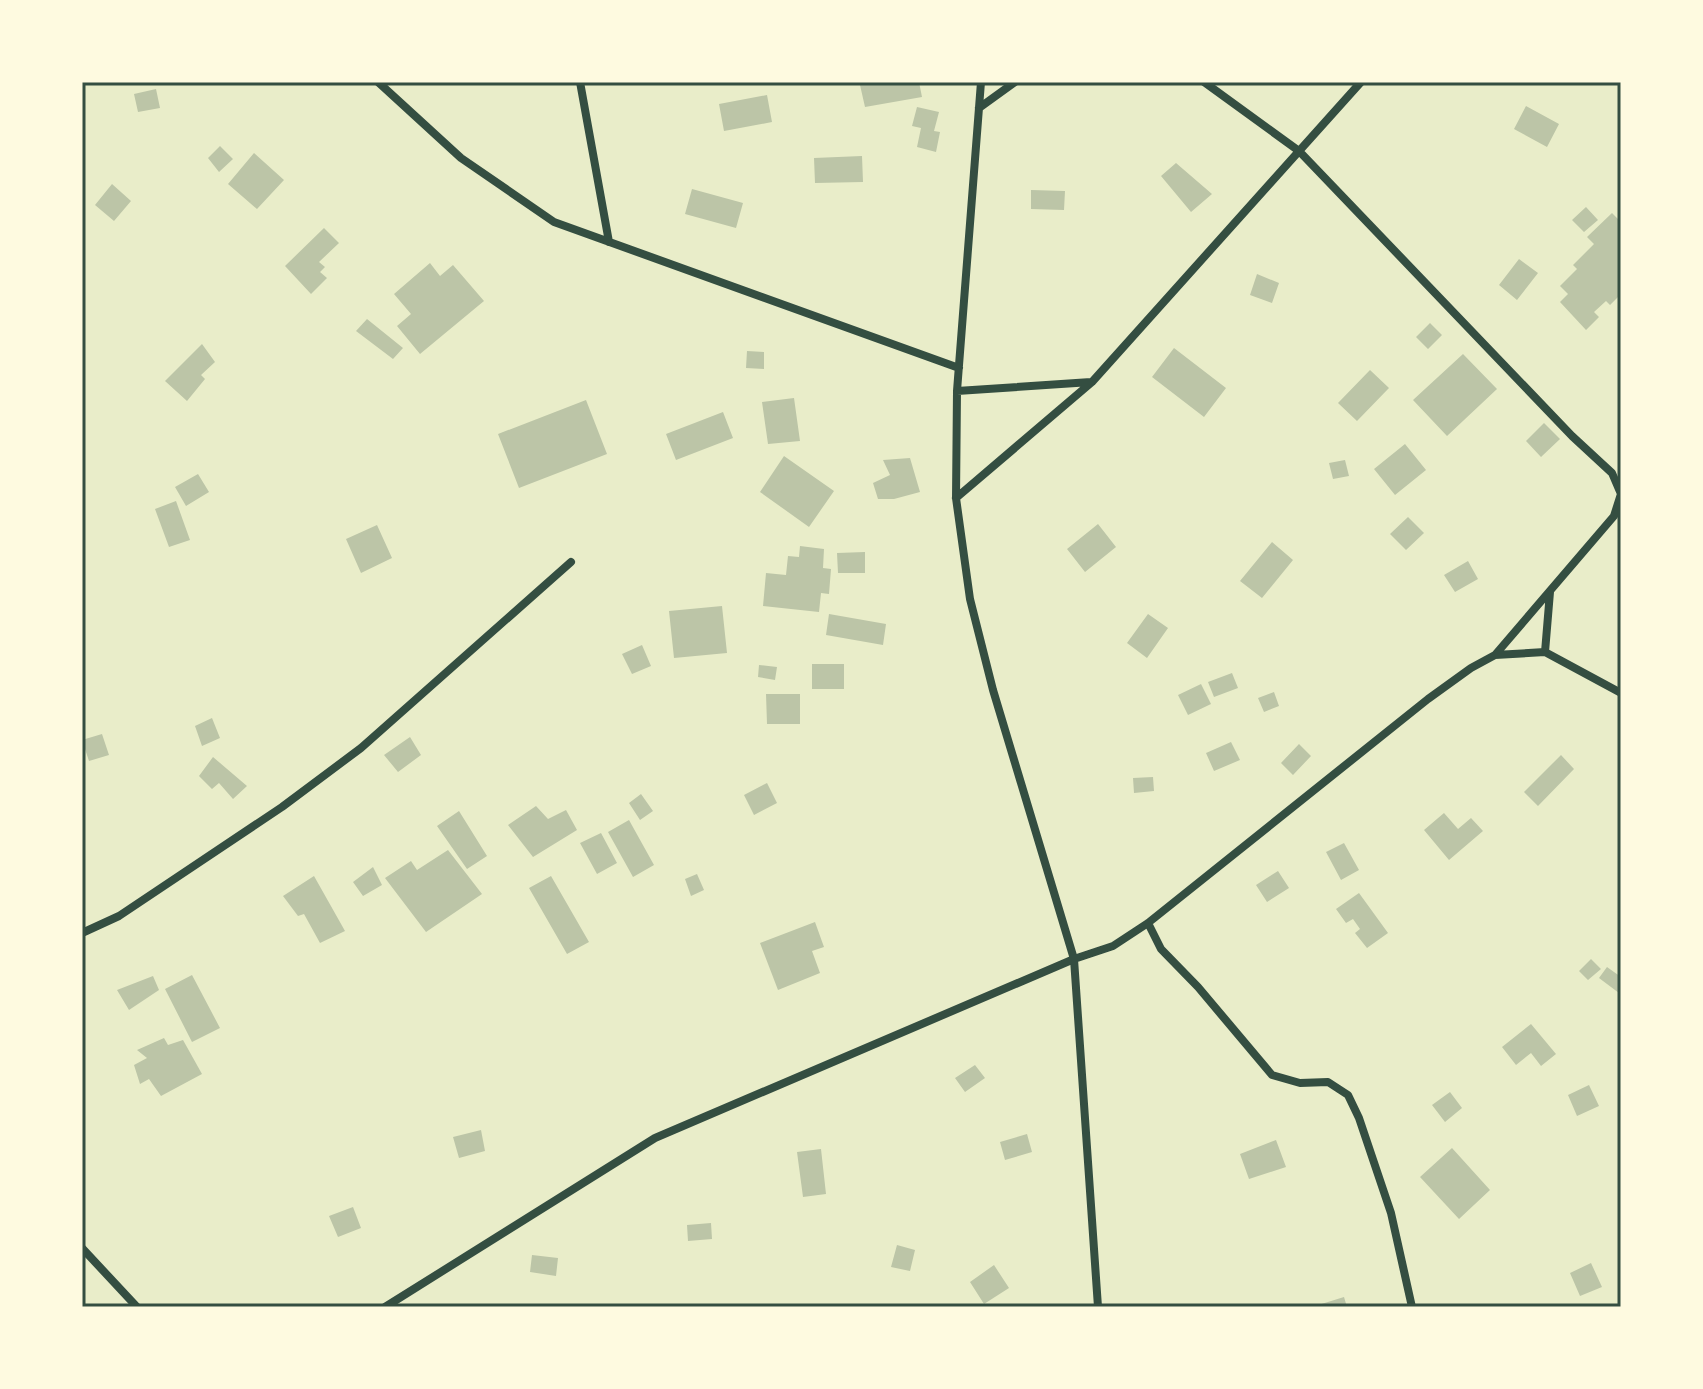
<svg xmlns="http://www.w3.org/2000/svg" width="1703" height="1389" font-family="'PT Sans Narrow',sans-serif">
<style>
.building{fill:#bcc5a7}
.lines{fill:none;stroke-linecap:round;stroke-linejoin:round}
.minor{stroke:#344e41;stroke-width:8}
.neatline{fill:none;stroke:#344e41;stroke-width:3}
</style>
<rect width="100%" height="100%" fill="#e9edc9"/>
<path class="building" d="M876,82H919L922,97L865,107L860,85Z
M156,89L160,108L138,112L134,94Z
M767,95L772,122L724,131L719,104Z
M1526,106L1559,124L1547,147L1514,129Z
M917,107L939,112L934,131L940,132L936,152L917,147L921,128L912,126Z
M220,146L233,159L219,172L208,158Z
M254,153L284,180L257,209L228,184Z
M862,156L863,182L815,183L814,158Z
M1176,163L1212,194L1191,212L1161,176Z
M112,184L131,201L114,221L95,205Z
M692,189L743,203L736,228L685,214Z
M1031,190L1065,191L1064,210L1031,209Z
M1586,207L1598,220L1584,232L1572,220Z
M1612,213L1621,222V294L1610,305L1606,301L1594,312L1599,317L1586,330L1560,302L1568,294L1560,286L1577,269L1573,265L1594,244L1587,237Z
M324,228L339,243L319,262L325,267L320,272L327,278L311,294L285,266Z
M1519,259L1538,273L1517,300L1499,285Z
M430,263L440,276L453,265L484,301L420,354L397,326L411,314L394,294Z
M1257,274L1279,283L1272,303L1250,295Z
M367,319L403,348L393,359L356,331Z
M1430,323L1442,335L1428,349L1416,337Z
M202,344L215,362L201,375L205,379L187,401L165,381Z
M1174,348L1226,388L1204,417L1152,377Z
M747,351L764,352V369L746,368Z
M1463,354L1497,389L1447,436L1413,400Z
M1370,370L1389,388L1357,421L1338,403Z
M794,398L800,441L768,444L762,402Z
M586,400L607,454L519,488L498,434Z
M723,412L733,438L676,460L666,434Z
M1544,423L1560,439L1541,457L1526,441Z
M1405,444L1426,470L1395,495L1374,469Z
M784,456L834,491L809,527L760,492Z
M910,458L920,492L894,499H878L873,483L890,475L883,460Z
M1345,460L1349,476L1333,479L1329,463Z
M198,474L209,492L186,506L175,487Z
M176,501L190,540L169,547L155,509Z
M1408,517L1424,533L1406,550L1390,534Z
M1098,524L1116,547L1085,572L1067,549Z
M377,525L392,558L361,573L346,539Z
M1272,542L1293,560L1262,598L1240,581Z
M800,546L824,549L823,568L831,569L829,594L821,593L819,612L763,606L766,573L786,575L788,556L799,557Z
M865,552V573H838L837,553Z
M1468,561L1478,579L1455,592L1444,575Z
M722,606L727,653L674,658L669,611Z
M829,614L886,624L883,645L826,635Z
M1148,614L1168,628L1147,658L1127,643Z
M642,645L651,666L632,674L622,654Z
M812,664H844V689H812Z
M759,665L777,667L775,680L758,677Z
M1232,673L1238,688L1214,697L1208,682Z
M1201,684L1211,704L1188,715L1178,695Z
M1274,692L1279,706L1264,712L1258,698Z
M766,694H800V724H767Z
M212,718L220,738L202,746L195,726Z
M102,734L109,755L89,761L82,740Z
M410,737L421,755L398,772L384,755Z
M1231,742L1240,760L1214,771L1206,753Z
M1299,744L1311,756L1293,775L1281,763Z
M1561,755L1574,769L1538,806L1524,792Z
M213,757L247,786L233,799L219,783L212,789L199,776Z
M1153,777L1154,791L1134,793L1133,778Z
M767,783L777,803L754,815L744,795Z
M641,794L653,811L640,820L629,803Z
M536,806L548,819L566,810L577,830L533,857L508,825Z
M459,811L487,856L467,869L437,826Z
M1444,813L1458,829L1471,818L1483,831L1449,860L1424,830Z
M629,820L654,865L633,877L608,832Z
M601,833L617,863L597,874L580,843Z
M1344,843L1359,870L1341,880L1326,852Z
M448,850L482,894L426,932L385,878L411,861L417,870Z
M373,867L382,885L363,896L353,882Z
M1278,871L1289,888L1267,902L1256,885Z
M697,874L704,890L691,896L685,879Z
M314,876L345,931L320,943L304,914L298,916L283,896Z
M551,876L589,942L567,954L529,888Z
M1359,893L1388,933L1367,948L1355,933L1360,929L1353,919L1346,923L1336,909Z
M815,922L824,947L812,951L820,973L778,990L760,943Z
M1591,959L1601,969L1588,980L1579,971Z
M1607,967L1621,977L1619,993L1599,978Z
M192,975L220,1028L192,1042L165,989Z
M153,976L159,990L129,1010L117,990Z
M1531,1024L1556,1054L1541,1066L1531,1053L1516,1065L1502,1047Z
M164,1038L168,1045L183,1040L202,1074L161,1096L149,1079L140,1084L134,1065L147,1058L137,1050Z
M975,1065L985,1078L965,1092L955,1078Z
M1589,1085L1599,1106L1577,1116L1568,1095Z
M1450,1092L1462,1108L1445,1122L1432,1105Z
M481,1130L485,1151L459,1158L453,1137Z
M1027,1134L1032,1152L1005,1160L1000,1142Z
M1276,1140L1286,1167L1249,1179L1240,1154Z
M1452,1148L1490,1190L1459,1219L1420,1177Z
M821,1149L826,1194L803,1197L797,1152Z
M353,1207L361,1228L338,1237L329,1216Z
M711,1223L712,1239L688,1241L687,1225Z
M897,1245L915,1250L910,1271L891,1267Z
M532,1255L558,1258L556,1276L530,1272Z
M1591,1263L1602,1287L1580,1296L1570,1273Z
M994,1265L1009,1288L984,1304L970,1282Z
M1344,1297L1347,1307H1315V1306Z"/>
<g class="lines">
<path class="minor" d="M378,82L461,158L554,222L959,368
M580,82L609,242
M981,82L957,391L956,498L970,599L993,690L1074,959L1098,1307
M1204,82L1299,151L1572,436L1612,473L1621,494L1614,516L1495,655
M979,108L1015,82
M957,391L1091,382
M956,498L1092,382L1361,82
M1545,652L1550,592
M1148,923L1161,949L1198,987L1272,1075L1300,1083L1328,1082L1348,1095L1359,1118L1391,1213L1412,1307
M82,933L119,916L282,807L361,748L571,562
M82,1248L137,1307
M385,1307L655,1138L1074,959L1113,946L1148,923L1428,699L1471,668L1495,655L1545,652L1621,693"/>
</g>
<rect width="1703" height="1389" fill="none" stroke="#fefae0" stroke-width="168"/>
<rect x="84" y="84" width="1535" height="1221" class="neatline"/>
</svg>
